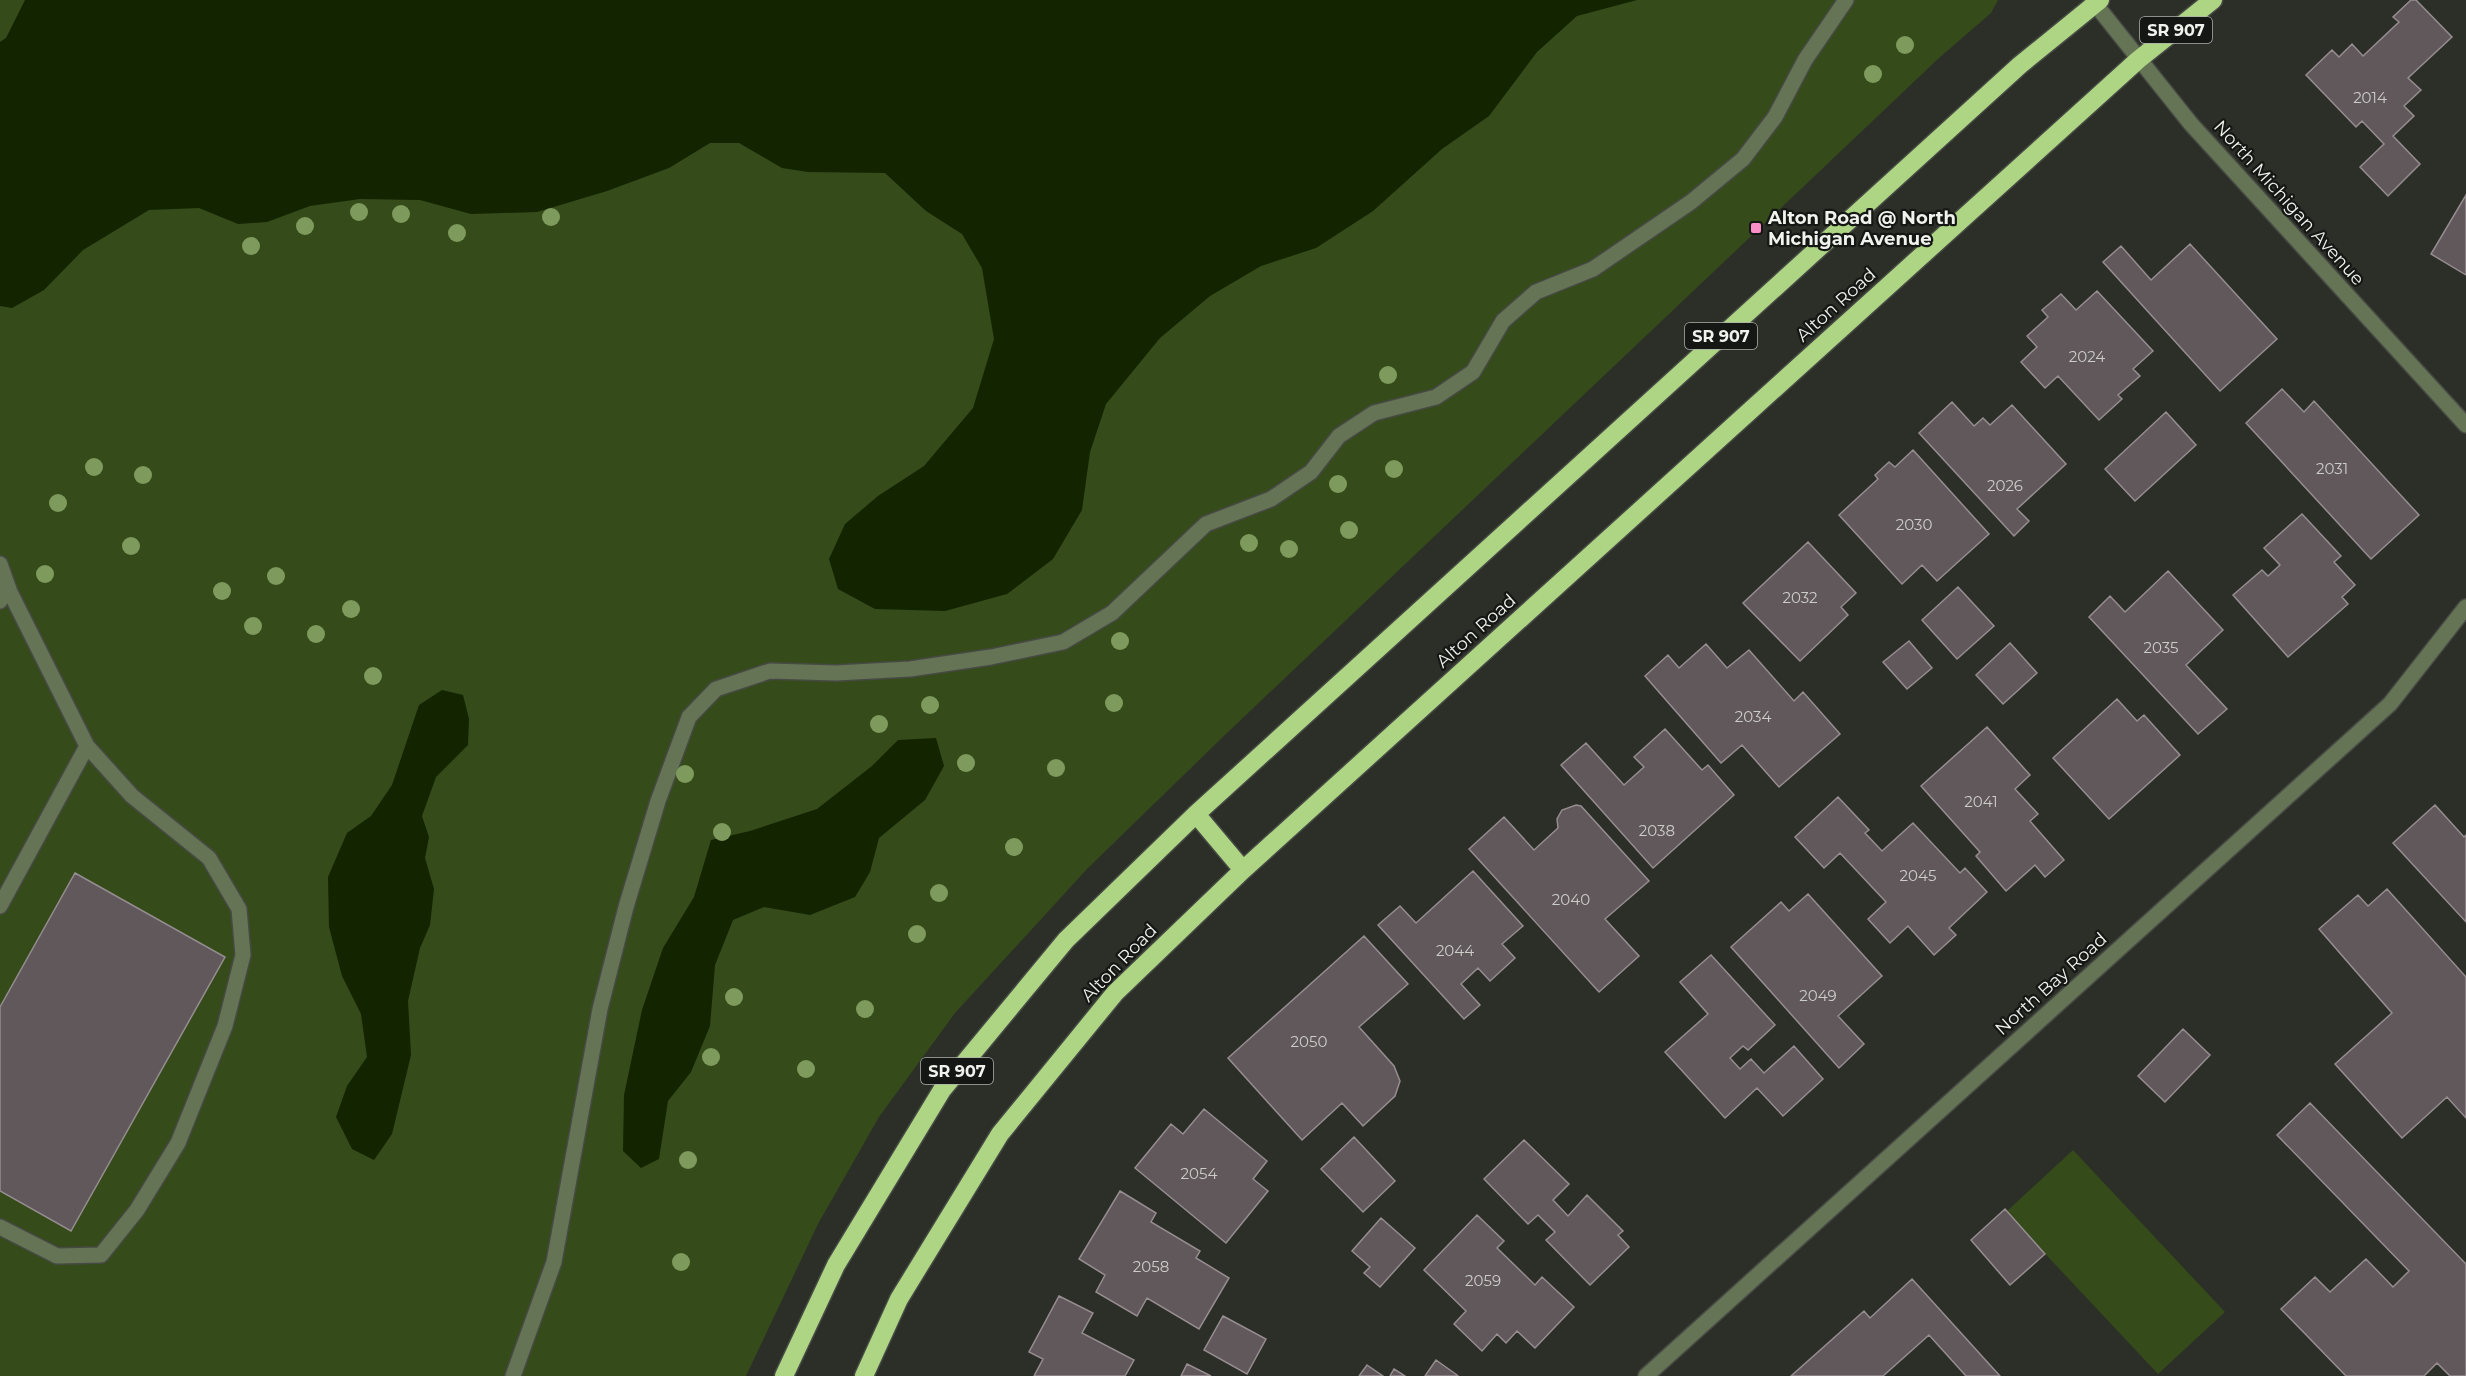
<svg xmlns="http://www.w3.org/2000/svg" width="2466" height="1376" font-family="Montserrat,sans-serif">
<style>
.green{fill:#354b1a}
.water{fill:#132400}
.building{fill:#61585c;stroke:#968d91;stroke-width:1.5}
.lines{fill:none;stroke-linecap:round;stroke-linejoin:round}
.minor-casing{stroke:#474a44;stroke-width:18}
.highway-casing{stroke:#474a44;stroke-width:21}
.minor{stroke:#647454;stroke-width:15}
.highway{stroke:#add583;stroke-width:18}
.tree{fill:#7e9b5d}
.poi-dot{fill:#fa8fc7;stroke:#151714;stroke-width:2}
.labels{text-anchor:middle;stroke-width:4.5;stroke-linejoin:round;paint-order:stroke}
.number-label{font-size:15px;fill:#ccccc9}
.shield{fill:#151714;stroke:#aeb0ac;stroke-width:1.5}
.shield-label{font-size:16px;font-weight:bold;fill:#f0f2ed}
.street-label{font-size:18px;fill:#f0f2ed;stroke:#151714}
.poi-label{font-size:18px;font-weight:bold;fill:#f0f2ed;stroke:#151714;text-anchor:start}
</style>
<rect width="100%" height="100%" fill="#2c2f28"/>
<path class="green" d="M0,0H1998L1991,13L1939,58L1227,733L1087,869L955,1013L879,1117L818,1224L746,1376H0Z
M2073,1150L2225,1312L2158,1374L2006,1212Z"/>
<path class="water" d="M25,0H1637L1577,16L1537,52L1489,116L1442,149L1373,211L1316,248L1261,266L1210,296L1160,338L1106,404L1090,452L1082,510L1053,559L1007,594L945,611L875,609L838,589L829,559L845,524L878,496L924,466L973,408L994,339L982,268L962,234L926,211L885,173L808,172L782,168L739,143H710L669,168L607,191L537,212L471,214L420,200L360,199L310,206L267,222L238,224L199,208L149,210L83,250L44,290L12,308L0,306V42L6,38Z
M442,690L463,695L469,719L468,745L436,777L422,816L429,837L425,858L434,889L430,925L420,948L408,1001L411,1055L392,1134L374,1160L352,1149L336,1117L347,1086L367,1057L361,1014L342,976L329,927L328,877L347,833L371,816L392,785L419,705Z
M936,738L944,766L925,800L879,838L870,872L855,897L810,915L764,907L733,920L715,965L710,1026L691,1072L668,1101L659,1159L641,1168L623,1151L624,1095L642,1010L663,948L694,897L711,840L750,831L817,809L872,766L898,740Z"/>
<path class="building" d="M2411,0H2416L2452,37L2408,78L2421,90L2404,106L2414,116L2393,136L2420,164L2388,196L2360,167L2384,144L2362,121L2356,127L2306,75L2332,50L2339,57L2352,44L2363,56L2399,22L2393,17Z
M2466,195V275L2431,254Z
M2190,244L2277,339L2220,391L2103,262L2121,246L2151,280Z
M2097,291L2153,351L2133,369L2140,376L2118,395L2122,399L2099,420L2058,376L2045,388L2021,362L2037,347L2027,336L2048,317L2042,310L2061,294L2076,310Z
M2282,389L2304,412L2314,401L2419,515L2371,559L2246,423Z
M1952,402L1974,426L1983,418L1990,425L2012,405L2066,464L2017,509L2029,521L2014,536L1919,433Z
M2166,412L2196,445L2135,501L2105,469Z
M1913,450L1989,534L1937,581L1922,565L1902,584L1839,515L1878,479L1875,475L1889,462L1895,467Z
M2302,514L2341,556L2334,562L2355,585L2342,597L2348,604L2288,657L2233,595L2262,570L2268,576L2280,565L2264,548Z
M1808,542L1856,593L1841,607L1848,615L1800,661L1743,603Z
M2168,571L2223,630L2186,665L2227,709L2198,734L2089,617L2110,596L2125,612Z
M1958,587L1994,626L1957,659L1922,620Z
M1909,641L1932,668L1907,689L1883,662Z
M2010,643L2037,673L2003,704L1976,675Z
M1706,644L1727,668L1749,650L1794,701L1803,692L1840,734L1779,787L1742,745L1721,763L1645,676L1668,655L1679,668Z
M2117,699L2137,721L2144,715L2180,755L2109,819L2053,758Z
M1987,727L2030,775L2015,789L2038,814L2030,821L2064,860L2045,877L2035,865L2006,891L1976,856L1980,852L1921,786Z
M1665,729L1702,770L1708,765L1734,795L1653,868L1561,765L1586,743L1624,785L1644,767L1634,757Z
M1838,797L1869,830L1865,833L1882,851L1913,823L1960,873L1965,868L1987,892L1949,928L1956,935L1934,955L1908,926L1890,943L1868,919L1886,902L1840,853L1824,868L1795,837Z
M1576,805L1581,806L1649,881L1605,919L1639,956L1599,992L1469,849L1504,817L1534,850L1558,828L1557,819L1562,810Z
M2435,805L2464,837L2466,835V922L2393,843Z
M1473,871L1523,926L1502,944L1515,958L1490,981L1478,968L1461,984L1480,1005L1464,1019L1378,925L1400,906L1416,923Z
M75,873L225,957L71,1231L0,1191V1007Z
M2387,889L2466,977V1118L2447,1097L2402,1138L2335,1064L2392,1013L2319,929L2358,895L2368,906Z
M1808,894L1882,976L1838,1016L1864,1044L1839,1068L1731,947L1781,902L1789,911Z
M1364,936L1408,984L1359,1027L1394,1066L1400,1081L1395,1096L1363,1126L1342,1103L1302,1140L1228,1058Z
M1711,955L1775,1025L1748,1050L1743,1046L1730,1058L1740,1069L1751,1059L1764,1073L1794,1046L1823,1079L1783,1116L1757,1088L1725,1118L1665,1052L1708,1014L1680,982Z
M2183,1029L2210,1055L2165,1102L2138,1076Z
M2310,1103L2466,1264V1376H2450L2437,1363L2424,1376H2346L2281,1309L2315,1277L2330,1292L2366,1259L2393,1287L2409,1271L2277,1135Z
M1204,1109L1267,1161L1253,1179L1268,1191L1226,1243L1135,1168L1171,1124L1183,1134Z
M1354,1137L1395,1181L1363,1212L1321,1169Z
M1524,1140L1569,1184L1553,1200L1568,1216L1587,1195L1623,1231L1618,1235L1629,1247L1590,1285L1546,1240L1555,1232L1538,1215L1528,1224L1484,1179Z
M1120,1191L1156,1213L1151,1222L1200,1251L1196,1258L1229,1278L1199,1329L1147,1298L1137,1316L1096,1292L1105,1275L1079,1259Z
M2005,1209L2045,1254L2010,1285L1971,1240Z
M1477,1215L1504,1241L1497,1248L1535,1285L1542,1277L1574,1307L1535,1348L1517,1331L1506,1343L1497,1334L1482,1351L1454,1324L1466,1311L1424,1270Z
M1381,1218L1415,1248L1380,1287L1364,1273L1370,1267L1352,1251Z
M1912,1279L2000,1376H1966L1929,1335L1883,1376H1791L1864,1311L1870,1318Z
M1059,1296L1093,1313L1082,1333L1134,1360L1125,1376H1034L1043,1359L1029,1352Z
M1223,1316L1266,1339L1247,1374L1204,1350Z
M1436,1360L1457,1375L1458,1376H1425Z
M1187,1364L1211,1376H1181Z
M1367,1365L1383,1376H1359Z
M1394,1369L1405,1376H1390Z"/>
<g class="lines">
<g class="minor-casing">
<path id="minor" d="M2092,0L2191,124L2466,425
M0,564L10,592L87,746L0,906
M0,601L7,584
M0,1227L57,1256L101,1255L137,1210L178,1143L225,1026L243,955L239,909L209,858L132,796L87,746
M513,1376L554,1262L600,1009L626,907L658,801L689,717L716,689L770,671L836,673L910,669L991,657L1063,642L1112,613L1206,524L1271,499L1311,472L1339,436L1374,413L1436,397L1473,372L1503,321L1536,292L1593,269L1691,202L1743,159L1775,117L1805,60L1846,0
M1646,1376L2390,704L2466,607"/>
</g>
<g class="highway-casing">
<path id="highway" d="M1196,814L1243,870
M784,1376L836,1265L942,1090L1066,940L1196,814L2020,65L2100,0
M864,1376L899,1299L1000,1134L1115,993L1243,870L1752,409L2138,60L2213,0"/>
</g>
<use href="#minor" class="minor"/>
<use href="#highway" class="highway"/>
</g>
<g class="tree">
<circle cx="1905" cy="45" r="9"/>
<circle cx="1873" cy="74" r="9"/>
<circle cx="359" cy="212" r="9"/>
<circle cx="401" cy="214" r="9"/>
<circle cx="551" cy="217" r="9"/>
<circle cx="305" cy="226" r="9"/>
<circle cx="457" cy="233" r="9"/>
<circle cx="251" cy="246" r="9"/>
<circle cx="1388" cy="375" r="9"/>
<circle cx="94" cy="467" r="9"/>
<circle cx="1394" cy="469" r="9"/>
<circle cx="143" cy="475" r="9"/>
<circle cx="1338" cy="484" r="9"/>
<circle cx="58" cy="503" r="9"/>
<circle cx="1349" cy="530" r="9"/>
<circle cx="1249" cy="543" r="9"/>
<circle cx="131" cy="546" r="9"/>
<circle cx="1289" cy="549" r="9"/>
<circle cx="45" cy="574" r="9"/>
<circle cx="276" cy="576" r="9"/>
<circle cx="222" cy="591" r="9"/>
<circle cx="351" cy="609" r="9"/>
<circle cx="253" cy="626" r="9"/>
<circle cx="316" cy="634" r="9"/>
<circle cx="1120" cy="641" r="9"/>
<circle cx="373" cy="676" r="9"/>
<circle cx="1114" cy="703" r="9"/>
<circle cx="930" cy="705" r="9"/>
<circle cx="879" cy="724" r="9"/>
<circle cx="966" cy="763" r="9"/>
<circle cx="1056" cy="768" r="9"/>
<circle cx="685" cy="774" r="9"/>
<circle cx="722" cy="832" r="9"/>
<circle cx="1014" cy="847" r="9"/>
<circle cx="939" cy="893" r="9"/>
<circle cx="917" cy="934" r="9"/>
<circle cx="734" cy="997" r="9"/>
<circle cx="865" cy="1009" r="9"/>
<circle cx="711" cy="1057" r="9"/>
<circle cx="806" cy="1069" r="9"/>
<circle cx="688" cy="1160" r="9"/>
<circle cx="681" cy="1262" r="9"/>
</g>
<rect class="poi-dot" x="1750" y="222" width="12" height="12" rx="3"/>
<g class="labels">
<g class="number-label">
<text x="2370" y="103">2014</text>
<text x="2087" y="362">2024</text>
<text x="2332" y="474">2031</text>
<text x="2005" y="491">2026</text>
<text x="1914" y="530">2030</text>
<text x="1800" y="603">2032</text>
<text x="2161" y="653">2035</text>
<text x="1753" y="722">2034</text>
<text x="1981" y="807">2041</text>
<text x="1657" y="836">2038</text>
<text x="1918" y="881">2045</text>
<text x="1571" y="905">2040</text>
<text x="1455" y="956">2044</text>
<text x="1818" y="1001">2049</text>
<text x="1309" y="1047">2050</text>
<text x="1199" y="1179">2054</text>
<text x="1151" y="1272">2058</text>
<text x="1483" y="1286">2059</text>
</g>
<g class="shield">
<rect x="2140" y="17" width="72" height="26" rx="4.5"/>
<rect x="1685" y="323" width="72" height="26" rx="4.5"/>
<rect x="921" y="1058" width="72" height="26" rx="4.5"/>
</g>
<g class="shield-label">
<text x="2176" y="36">SR 907</text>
<text x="1721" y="342">SR 907</text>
<text x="957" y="1077">SR 907</text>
</g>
<g class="street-label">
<text transform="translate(2289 203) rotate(48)" y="6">North Michigan Avenue</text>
<text transform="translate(1836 305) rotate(-42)" y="6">Alton Road</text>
<text transform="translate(1476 631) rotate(-42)" y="6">Alton Road</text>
<text transform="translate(1119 963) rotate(-46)" y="6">Alton Road</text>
<text transform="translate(2051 984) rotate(-42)" y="6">North Bay Road</text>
</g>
<g class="poi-label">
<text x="1768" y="224">Alton Road @ North<tspan x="1768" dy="21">Michigan Avenue</tspan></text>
</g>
</g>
</svg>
